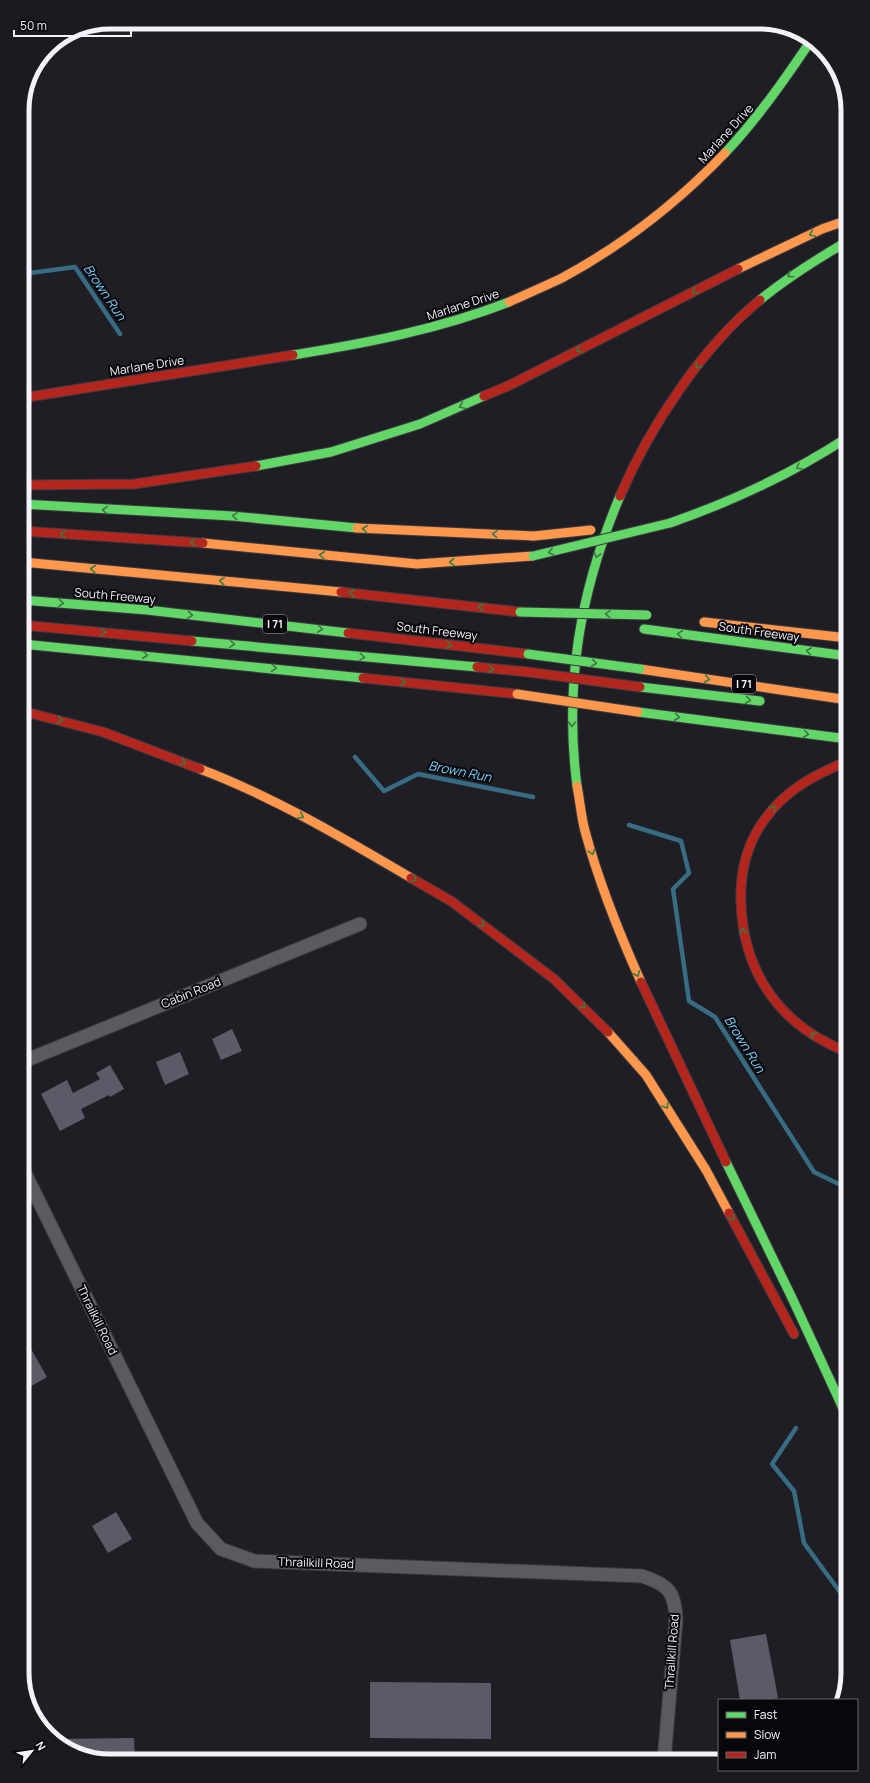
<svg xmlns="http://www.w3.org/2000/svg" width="870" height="1783" font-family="Manrope,sans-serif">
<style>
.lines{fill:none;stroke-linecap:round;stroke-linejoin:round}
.stream{stroke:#376c83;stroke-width:4.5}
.building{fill:#5d5a67}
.street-casing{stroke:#3c3a41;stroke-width:15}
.fast-casing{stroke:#3c3a41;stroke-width:11}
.slow-casing{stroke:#3c3a41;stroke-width:11}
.jam-casing{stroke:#3c3a41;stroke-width:11}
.street{stroke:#5b5a60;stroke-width:13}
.fast{stroke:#63d668;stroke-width:9}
.slow{stroke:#ff974d;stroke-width:9}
.jam{stroke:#b3261e;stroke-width:9}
.fast-bridge-casing{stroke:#3c3a41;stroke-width:11;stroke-linecap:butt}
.slow-bridge-casing{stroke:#3c3a41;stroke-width:11;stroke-linecap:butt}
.jam-bridge-casing{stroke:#3c3a41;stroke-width:11;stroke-linecap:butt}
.fast-bridge{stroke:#63d668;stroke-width:9}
.slow-bridge{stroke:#ff974d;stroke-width:9}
.jam-bridge{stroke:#b3261e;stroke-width:9}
.oneway{stroke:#3a793f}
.labels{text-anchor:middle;stroke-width:4;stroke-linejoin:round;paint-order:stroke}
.shield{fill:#08070c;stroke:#adacb3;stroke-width:1}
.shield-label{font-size:11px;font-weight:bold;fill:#f4f2fb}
.street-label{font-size:12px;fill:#f4f2fb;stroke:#08070c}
.water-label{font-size:13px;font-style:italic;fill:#76d1f7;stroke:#08070c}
.rim{fill:none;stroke:#f4f2fb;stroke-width:5}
</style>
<rect width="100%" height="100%" fill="#1f1e25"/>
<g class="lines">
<path class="stream" d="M22,274L75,267L120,334
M355,757L384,791L418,774L533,797
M629,825L681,841L689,873L673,889L689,1001L715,1017L814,1172L841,1185L848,1204
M846,1311L848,1308
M796,1428L772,1464L794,1491L804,1543L848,1603"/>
</g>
<path class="building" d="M232,1029L242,1051L221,1060L212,1039Z
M180,1052L189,1074L165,1085L156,1062Z
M110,1065L124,1089L110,1097L109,1095L81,1109L85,1118L60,1131L41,1094L67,1080L73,1093L100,1079L96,1073Z
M22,1333L47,1377L28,1388L22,1378Z
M116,1512L132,1539L108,1553L92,1526Z
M766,1634L778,1698L764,1700H740L730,1640Z
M370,1682L491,1683V1739L370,1738Z
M134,1738L135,1761H105L61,1746L56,1739Z"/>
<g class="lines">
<g class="street-casing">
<path id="street" d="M22,1062L360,924
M22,1167L197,1523L221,1549L254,1561L642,1576C669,1585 675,1592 676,1620L664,1761"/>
</g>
<g class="fast-casing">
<path id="fast" d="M725,153C758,118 785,79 812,39
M760,300C788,277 817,259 848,241
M293,355C367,343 440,329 509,302
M256,466L331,452L420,424L484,396
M22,504L232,516L357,528
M670,523C733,501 792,474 848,437
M22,600L147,610L348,633
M644,629L848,656
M192,641L477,667
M22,644L363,678
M640,687L760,701
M638,712L848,739
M577,786C564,684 580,591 620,496
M726,1162L793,1300L848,1419"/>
</g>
<g class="slow-casing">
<path id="slow" d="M738,269L822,229L848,220
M509,302C527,294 545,286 562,278C623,245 677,203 725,153
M357,528L534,536
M203,543L417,564L533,556
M22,562L341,592
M704,622L848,638
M640,669L848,700
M200,769C274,797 343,838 411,878
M577,786C580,801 581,816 585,831C599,883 619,933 641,982
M608,1032L646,1075L706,1170L729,1213"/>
</g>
<g class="jam-casing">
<path id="jam" d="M484,396L510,385L738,269
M22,398L293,355
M22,485L134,484L256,466
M620,496C649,428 702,347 760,300
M22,531L203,543
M341,592L520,612
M22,625L192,641
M348,633L528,654
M477,667L528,672
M363,678L517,694
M22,711L103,732L200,769
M848,761C816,774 785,790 765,819C747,843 740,873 741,902C743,973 781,1027 848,1052
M411,878L451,901L554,979L608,1032
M641,982L726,1162
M729,1213L794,1334"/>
</g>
<use href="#street" class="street"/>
<use href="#fast" class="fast"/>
<use href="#slow" class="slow"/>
<use href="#jam" class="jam"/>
<g class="fast-bridge-casing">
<path id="fast-bridge" d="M533,556L670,523
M520,612L647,615
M528,654L640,669"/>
</g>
<g class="slow-bridge-casing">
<path id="slow-bridge" d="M534,536L591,530
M517,694L638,712"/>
</g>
<g class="jam-bridge-casing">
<path id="jam-bridge" d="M528,672L640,687"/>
</g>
<use href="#fast-bridge" class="fast-bridge"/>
<use href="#slow-bridge" class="slow-bridge"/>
<use href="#jam-bridge" class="jam-bridge"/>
</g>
<defs><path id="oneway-chevron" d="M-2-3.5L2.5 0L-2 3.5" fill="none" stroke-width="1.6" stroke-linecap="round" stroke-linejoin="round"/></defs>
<g class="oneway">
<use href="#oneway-chevron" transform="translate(812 234) rotate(155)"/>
<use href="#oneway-chevron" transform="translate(790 275) rotate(146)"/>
<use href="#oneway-chevron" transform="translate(695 291) rotate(153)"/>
<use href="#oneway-chevron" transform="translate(579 350) rotate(153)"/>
<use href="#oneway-chevron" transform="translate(698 366) rotate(126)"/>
<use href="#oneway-chevron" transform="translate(462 406) rotate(157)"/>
<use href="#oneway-chevron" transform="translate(799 467) rotate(149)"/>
<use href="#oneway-chevron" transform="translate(105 510) rotate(-176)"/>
<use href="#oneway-chevron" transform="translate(235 516) rotate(-175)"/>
<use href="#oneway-chevron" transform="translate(365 529) rotate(-175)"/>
<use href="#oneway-chevron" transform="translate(63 534) rotate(-176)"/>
<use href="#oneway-chevron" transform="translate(495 534) rotate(-178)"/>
<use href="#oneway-chevron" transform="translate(193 542) rotate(-176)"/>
<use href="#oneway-chevron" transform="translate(551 552) rotate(167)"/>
<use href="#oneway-chevron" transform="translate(322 555) rotate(-174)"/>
<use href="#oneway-chevron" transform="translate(597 555) rotate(105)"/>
<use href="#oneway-chevron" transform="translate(452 562) rotate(177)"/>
<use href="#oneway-chevron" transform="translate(93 569) rotate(-175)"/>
<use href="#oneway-chevron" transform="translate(222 581) rotate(-175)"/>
<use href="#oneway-chevron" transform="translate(352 593) rotate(-174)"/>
<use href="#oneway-chevron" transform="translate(61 603) rotate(5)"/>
<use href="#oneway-chevron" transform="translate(481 607) rotate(-174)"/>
<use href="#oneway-chevron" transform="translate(608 614) rotate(-178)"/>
<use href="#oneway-chevron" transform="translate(190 615) rotate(6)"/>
<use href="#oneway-chevron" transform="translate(320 629) rotate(7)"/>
<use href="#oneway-chevron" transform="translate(103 632) rotate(5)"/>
<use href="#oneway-chevron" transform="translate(680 634) rotate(-172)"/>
<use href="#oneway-chevron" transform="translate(232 644) rotate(5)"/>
<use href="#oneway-chevron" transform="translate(449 645) rotate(7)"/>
<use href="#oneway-chevron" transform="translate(809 651) rotate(-172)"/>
<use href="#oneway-chevron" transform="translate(145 655) rotate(6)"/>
<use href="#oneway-chevron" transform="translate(362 657) rotate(5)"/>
<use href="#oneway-chevron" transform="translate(594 663) rotate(7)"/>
<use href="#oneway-chevron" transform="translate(274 668) rotate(6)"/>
<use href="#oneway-chevron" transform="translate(491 669) rotate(5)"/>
<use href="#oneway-chevron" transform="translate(707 679) rotate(8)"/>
<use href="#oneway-chevron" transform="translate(403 682) rotate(6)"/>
<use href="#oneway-chevron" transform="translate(748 700) rotate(7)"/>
<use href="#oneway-chevron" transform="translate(677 717) rotate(7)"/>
<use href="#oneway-chevron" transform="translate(60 720) rotate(15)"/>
<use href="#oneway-chevron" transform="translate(572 724) rotate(91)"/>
<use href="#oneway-chevron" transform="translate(806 734) rotate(7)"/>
<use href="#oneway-chevron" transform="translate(183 762) rotate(21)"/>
<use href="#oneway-chevron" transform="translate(773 808) rotate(-51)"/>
<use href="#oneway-chevron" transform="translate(301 816) rotate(27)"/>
<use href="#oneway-chevron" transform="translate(592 852) rotate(72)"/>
<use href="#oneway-chevron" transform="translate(414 879) rotate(31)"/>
<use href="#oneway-chevron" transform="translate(482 924) rotate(37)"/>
<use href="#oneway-chevron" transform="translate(743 931) rotate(-97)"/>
<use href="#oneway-chevron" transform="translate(637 974) rotate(67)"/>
<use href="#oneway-chevron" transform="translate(583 1006) rotate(44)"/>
<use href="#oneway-chevron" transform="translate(813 1035) rotate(-144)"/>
<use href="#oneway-chevron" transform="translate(666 1106) rotate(56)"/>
<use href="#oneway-chevron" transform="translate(732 1218) rotate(62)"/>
</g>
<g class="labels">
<g class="shield">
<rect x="263" y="615" width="24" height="18" rx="3"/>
<rect x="732" y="675" width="24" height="18" rx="3"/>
</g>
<g class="shield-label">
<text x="275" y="628">I 71</text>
<text x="744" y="688">I 71</text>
</g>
<g class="street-label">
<text transform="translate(726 134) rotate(-48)" y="4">Marlane Drive</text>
<text transform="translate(463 305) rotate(-18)" y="4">Marlane Drive</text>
<text transform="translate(147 366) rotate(-9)" y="4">Marlane Drive</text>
<text transform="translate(115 596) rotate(5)" y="4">South Freeway</text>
<text transform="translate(437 631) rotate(7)" y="4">South Freeway</text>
<text transform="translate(759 632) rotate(8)" y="4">South Freeway</text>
<text transform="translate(191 993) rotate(-22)" y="4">Cabin Road</text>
<text transform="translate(97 1320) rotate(64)" y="4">Thrailkill Road</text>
<text transform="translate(316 1563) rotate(2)" y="4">Thrailkill Road</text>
<text transform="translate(672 1652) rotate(-86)" y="4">Thrailkill Road</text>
</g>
<g class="water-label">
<text transform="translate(105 292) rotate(56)" y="5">Brown Run</text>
<text transform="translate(460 771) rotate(11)" y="5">Brown Run</text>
<text transform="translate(745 1044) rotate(58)" y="5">Brown Run</text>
</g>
</g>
<path d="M0 0H870V1783H0ZM110 29H760A81 81 0 0 1 841 110V1673A81 81 0 0 1 760 1754H110A81 81 0 0 1 29 1673V110A81 81 0 0 1 110 29Z" fill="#1b1a1f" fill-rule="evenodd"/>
<path class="rim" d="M110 29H760A81 81 0 0 1 841 110V1673A81 81 0 0 1 760 1754H110A81 81 0 0 1 29 1673V110A81 81 0 0 1 110 29Z"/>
<rect x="718" y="1699" width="140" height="72" fill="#08070c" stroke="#66656c"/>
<rect x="726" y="1712" width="20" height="6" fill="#63d668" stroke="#66656c"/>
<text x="754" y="1719" font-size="12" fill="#f4f2fb">Fast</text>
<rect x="726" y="1732" width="20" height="6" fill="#ff974d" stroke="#66656c"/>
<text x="754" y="1739" font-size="12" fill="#f4f2fb">Slow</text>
<rect x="726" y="1752" width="20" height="6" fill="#b3261e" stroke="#66656c"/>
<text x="754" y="1759" font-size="12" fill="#f4f2fb">Jam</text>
<g transform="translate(32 1751) rotate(60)" stroke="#08070c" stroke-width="3" paint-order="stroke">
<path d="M0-3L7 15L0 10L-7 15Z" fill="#f4f2fb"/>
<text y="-6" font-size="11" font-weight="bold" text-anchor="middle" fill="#f4f2fb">N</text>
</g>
<path d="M14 30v6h117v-6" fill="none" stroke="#f4f2fb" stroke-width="2"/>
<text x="20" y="30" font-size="12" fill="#f4f2fb" stroke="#08070c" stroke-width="3" paint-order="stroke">50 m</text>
</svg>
